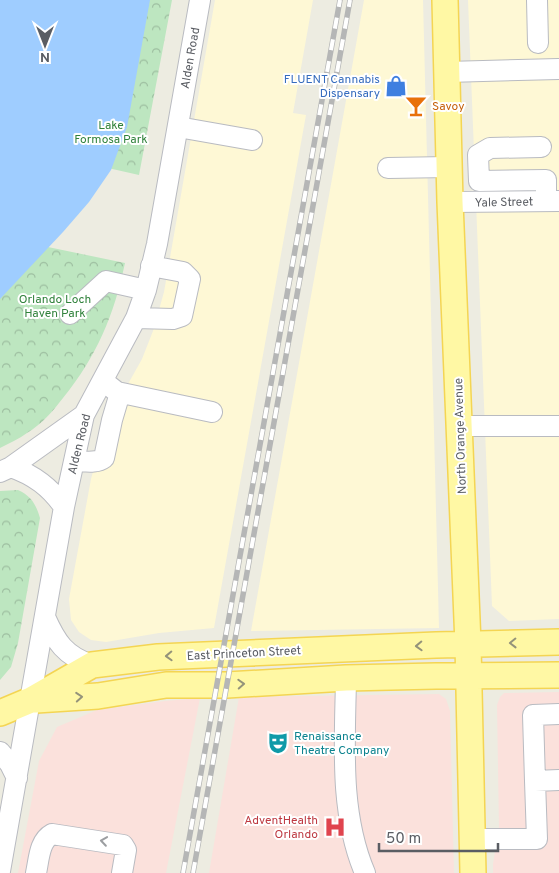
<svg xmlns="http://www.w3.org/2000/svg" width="559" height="873" font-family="Overpass,sans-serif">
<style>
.commercial{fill:#fef8d5}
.medical{fill:#fbe1dc}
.park{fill:url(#park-crowns)}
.water{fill:#9fcdff}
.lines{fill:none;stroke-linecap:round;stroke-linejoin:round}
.minor-casing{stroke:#b9bbc1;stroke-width:22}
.major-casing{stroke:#f4d553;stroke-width:28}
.minor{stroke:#fff;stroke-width:20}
.major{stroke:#fff8a4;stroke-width:25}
.rail-casing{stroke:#b5b6b6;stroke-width:5.5}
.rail{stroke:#fff;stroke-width:4;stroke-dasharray:11;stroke-linecap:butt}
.oneway{stroke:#94937a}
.oneway2{stroke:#9c9ea1}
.labels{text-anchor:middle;stroke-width:4;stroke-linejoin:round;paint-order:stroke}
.street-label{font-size:12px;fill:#5a5d63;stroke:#fff}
.shop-label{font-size:12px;fill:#366cbe;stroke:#fff;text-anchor:end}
.food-label{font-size:12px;fill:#c56008;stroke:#fff;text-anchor:start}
.park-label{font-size:12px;fill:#31823c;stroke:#fff}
.culture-label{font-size:12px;fill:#0d838f;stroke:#fff;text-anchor:start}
.health-label{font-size:12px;fill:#be3a42;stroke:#fff;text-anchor:end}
</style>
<defs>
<pattern id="park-crowns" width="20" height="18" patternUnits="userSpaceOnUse" patternTransform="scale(1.25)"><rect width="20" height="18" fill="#bde6c0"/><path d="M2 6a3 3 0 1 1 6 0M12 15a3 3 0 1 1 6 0" fill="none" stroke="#9dbea0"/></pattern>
</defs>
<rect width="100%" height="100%" fill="#edece1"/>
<path class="commercial" d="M215,0H313L293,113L306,115L214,628L159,633L106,642L91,640L79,632L71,620L69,599L91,479L103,435L114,409L142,359L153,331L164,292Z
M364,0H423L439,628L251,631Z
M468,0H559V619L509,621L492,606Z"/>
<path class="medical" d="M559,692V873H493V864L499,827L497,705L500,697L504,693Z
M439,694L446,699L450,711L454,873H209L239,697Z
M200,698L166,873H18L39,761L57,727L97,710L165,701Z"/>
<path class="park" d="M100,0H172L139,175L68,159Z
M19,241L125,263C114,315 97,356 63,398C53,411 42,424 27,433C19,439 9,443 0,448V262Z
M18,490C31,496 36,504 40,518L18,643L11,667L0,680V491Z"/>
<path class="water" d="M0,0H150L127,127L111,170L89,202L63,232L0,299Z"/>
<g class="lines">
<g class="minor-casing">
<path id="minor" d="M537,0L538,43
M447,72L559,69
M178,127L252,140
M541,147L490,148L478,155L479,181L546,180V201
M388,168L449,167
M450,202L559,201
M70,314L106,281L146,290
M136,318L173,319L182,316L190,279L183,272L151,266
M103,381L117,392L212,412
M460,426H559
M74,461C84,461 96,464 104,458L112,420L120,393
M11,467C34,475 50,487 64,507
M0,472L11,467L84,415
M45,617C56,642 65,656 92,665
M346,678C345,743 339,812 365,873
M0,752L10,764L17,778
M535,781L533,715L559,714
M472,839H537L535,781L559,780
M0,871L64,507L84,415L136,318L146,290L157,244L200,0
M36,873C39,860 39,841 52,834L123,845L126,850L122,873"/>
</g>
<g class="major-casing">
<path id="major" d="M445,0L450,202L468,644L473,873
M36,700L98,696L166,685H227L346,678L436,676L559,675
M0,713L31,700L92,665L158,657L436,645L559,642"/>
</g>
<use href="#minor" class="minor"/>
<use href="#major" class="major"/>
<g class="rail-casing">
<path id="rail" d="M183,873L340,0
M193,873L350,0"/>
</g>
<use href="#rail" class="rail"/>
</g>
<defs><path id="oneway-chevron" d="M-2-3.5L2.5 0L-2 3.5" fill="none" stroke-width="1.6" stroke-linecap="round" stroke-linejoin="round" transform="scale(1.25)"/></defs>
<g class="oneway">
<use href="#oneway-chevron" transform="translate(513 643) rotate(179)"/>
<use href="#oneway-chevron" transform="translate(419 646) rotate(178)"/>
<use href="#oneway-chevron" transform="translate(169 656) rotate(178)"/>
<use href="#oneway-chevron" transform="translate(241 684) rotate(-3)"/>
<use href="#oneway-chevron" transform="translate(79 697) rotate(-4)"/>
</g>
<use class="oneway2" href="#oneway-chevron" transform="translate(104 841) rotate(-172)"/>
<defs>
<g id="shop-bare" transform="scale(1.725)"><path d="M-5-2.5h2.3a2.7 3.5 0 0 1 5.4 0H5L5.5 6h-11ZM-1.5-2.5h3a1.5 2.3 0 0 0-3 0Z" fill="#3f7fe0" stroke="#fff" stroke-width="2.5" paint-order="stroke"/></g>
<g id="bar-bare" transform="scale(1.725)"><path d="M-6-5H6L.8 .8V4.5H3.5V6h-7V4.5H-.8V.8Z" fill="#e8710a" stroke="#fff" stroke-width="2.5" paint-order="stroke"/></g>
<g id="theatre-bare" transform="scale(1.725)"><path d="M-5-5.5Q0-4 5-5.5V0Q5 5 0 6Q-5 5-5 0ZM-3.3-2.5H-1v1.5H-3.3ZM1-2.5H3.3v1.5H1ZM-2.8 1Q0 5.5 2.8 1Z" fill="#0f9aa8" stroke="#fff" stroke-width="2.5" paint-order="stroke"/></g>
<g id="hospital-bare" transform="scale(1.725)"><path d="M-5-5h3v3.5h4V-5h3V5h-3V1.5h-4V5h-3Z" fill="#e0444e" stroke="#fff" stroke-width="2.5" paint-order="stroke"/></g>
</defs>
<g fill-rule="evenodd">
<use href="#shop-bare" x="396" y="86"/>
<use href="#bar-bare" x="416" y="106"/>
<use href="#theatre-bare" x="278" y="743"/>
<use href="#hospital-bare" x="335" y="827"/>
</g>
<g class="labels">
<g class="street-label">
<text transform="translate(190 58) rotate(-80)" y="4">Alden Road</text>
<text transform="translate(504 202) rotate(-1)" y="4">Yale Street</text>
<text transform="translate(460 436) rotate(-92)" y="4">North Orange Avenue</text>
<text transform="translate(79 444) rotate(-76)" y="4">Alden Road</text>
<text transform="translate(244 653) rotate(-3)" y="4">East Princeton Street</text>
</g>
<g class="shop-label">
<text x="380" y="83">FLUENT Cannabis<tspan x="380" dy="14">Dispensary</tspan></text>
</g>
<g class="food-label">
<text x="432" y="110">Savoy</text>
</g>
<g class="park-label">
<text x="111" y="129">Lake<tspan x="111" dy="14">Formosa Park</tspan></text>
<text x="55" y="303">Orlando Loch<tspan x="55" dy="14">Haven Park</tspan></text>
</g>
<g class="culture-label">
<text x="294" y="740">Renaissance<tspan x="294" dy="14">Theatre Company</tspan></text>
</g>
<g class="health-label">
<text x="318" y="824">AdventHealth<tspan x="318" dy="14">Orlando</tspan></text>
</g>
</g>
<g transform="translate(45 45) rotate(180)" stroke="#ffffff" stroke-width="4" paint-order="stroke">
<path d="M0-4L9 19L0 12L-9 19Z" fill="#5a5d63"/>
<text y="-8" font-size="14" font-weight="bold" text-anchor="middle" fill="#5a5d63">N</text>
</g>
<path d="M379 843v8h119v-8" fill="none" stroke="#5a5d63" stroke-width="2.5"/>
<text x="386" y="843" font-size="15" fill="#5a5d63" stroke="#ffffff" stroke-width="4" paint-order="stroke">50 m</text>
</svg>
